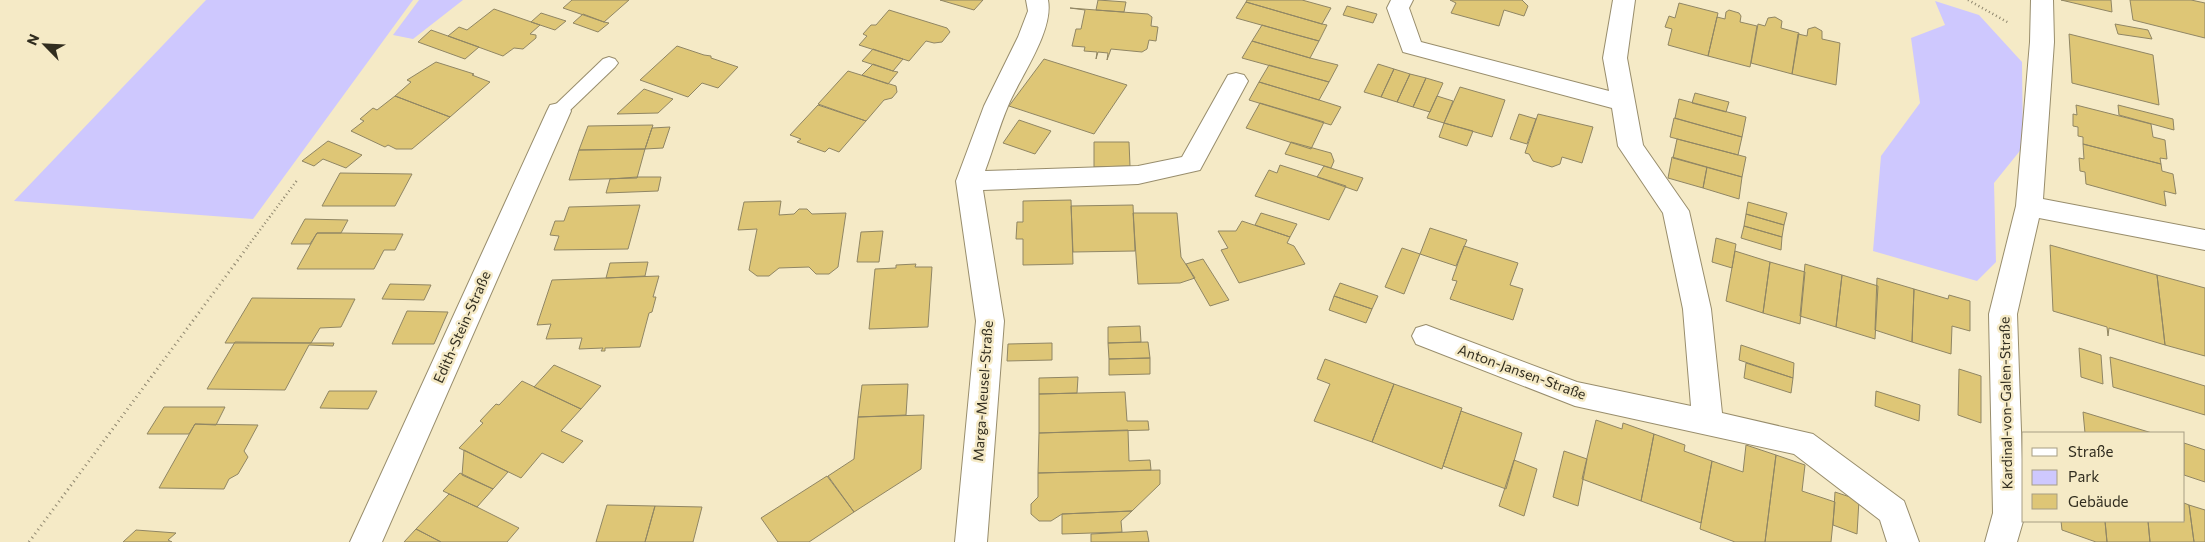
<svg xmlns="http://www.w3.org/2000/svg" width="2205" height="542" font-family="Commissioner,sans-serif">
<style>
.green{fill:#cec8fe}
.building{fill:#dec676;stroke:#908664}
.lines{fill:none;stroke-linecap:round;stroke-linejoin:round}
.lane-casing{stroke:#988d6c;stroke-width:2}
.street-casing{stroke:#988d6c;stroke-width:2}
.path-far1{stroke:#8e866e;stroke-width:2.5;stroke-dasharray:1 3;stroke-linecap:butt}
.path{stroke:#8e866e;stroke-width:3;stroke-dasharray:1 4;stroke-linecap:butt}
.lane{fill:#fff;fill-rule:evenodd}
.street{fill:#fff;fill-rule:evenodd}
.labels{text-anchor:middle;stroke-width:5;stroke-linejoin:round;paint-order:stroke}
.street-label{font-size:14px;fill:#312d1f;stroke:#f5eac6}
</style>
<rect width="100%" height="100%" fill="#f5eac6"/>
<path class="green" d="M206,0H413L253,219L14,201Z
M419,0H463L413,39L393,35Z
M1935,1L1979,15L2022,62L2023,147L1994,183L1996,262L1977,281L1873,251L1881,156L1920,103L1911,38L1945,25Z"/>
<path class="building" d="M572,0H629L604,22L563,8Z
M940,0H983L974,10Z
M1098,0L1126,2L1124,12L1096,10Z
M1247,0H1302L1331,8L1322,24L1246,2Z
M1450,0H1522L1528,6L1524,16L1504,10L1499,26L1451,13L1456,3Z
M2061,0H2111L2112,12Z
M2130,0H2191L2205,3V38L2133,20Z
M1246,2L1322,24L1327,25L1319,41L1236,18Z
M1679,3L1718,13L1708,56L1668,45L1672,29L1665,27L1669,16L1675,18Z
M1347,6L1377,14L1373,23L1343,15Z
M1070,8L1148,14L1152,17L1151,26L1158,27L1156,41L1149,40L1147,49L1142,52L1111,49L1107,60L1108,53L1098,52L1096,59L1097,52L1084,51L1085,47L1072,46L1076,29H1081L1085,10Z
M494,9L540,25L530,34L536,35V38L523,49L514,48L503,56L448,36L459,27L467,30Z
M889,10L947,28L950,32L942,42L934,43L926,41L909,61L859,45L867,36L863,34L871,25H876Z
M1729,10L1739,13L1741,16L1740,22L1757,26L1750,67L1708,56L1717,17L1725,19L1726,12Z
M541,13L566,21L555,30L531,22Z
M583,14L604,22L609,23L598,32L573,23Z
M1775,17L1782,21L1781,28L1799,33L1792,74L1751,63L1758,24L1765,26L1768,18Z
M2115,24L2148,30L2152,39L2118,34Z
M1262,25L1293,34L1319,41L1310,58L1252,41Z
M1815,27L1822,31V39L1840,43L1836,85L1792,74L1798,34L1807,36L1808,29Z
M431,30L448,36L479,47L465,59L418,42Z
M2069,34L2153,55L2159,105L2072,83Z
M1252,41L1310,58L1338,65L1329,82L1242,58Z
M677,46L704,55L711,56V58L738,67L718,88L702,83L688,97L640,80Z
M873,49L903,59L893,71L862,61Z
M1044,59L1127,85L1094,134L1009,106Z
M436,62L474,74L472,75L490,82L450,117L395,96L411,82L407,80Z
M873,64L893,71L898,72L888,84L862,75Z
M1378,64L1394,69L1381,97L1364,92Z
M1269,65L1329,82L1319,100L1259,82Z
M1394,69L1410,74L1397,102L1381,97Z
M848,71L896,86L897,92L892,98L884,100L866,121L818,104Z
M1410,74L1426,78L1413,107L1397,102Z
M1426,78L1443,83L1430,112L1413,107Z
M1259,82L1319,100L1341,107L1331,125L1249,100Z
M1460,87L1505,100L1492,137L1444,123Z
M644,89L673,99L658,113L617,114Z
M1695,93L1729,102L1726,112L1692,103Z
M395,96L450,117L412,149H396L388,145L385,147L351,131L364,121L360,119L373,108L377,110Z
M1437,96L1453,101L1444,123L1427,118Z
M1679,99L1746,117L1742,137L1675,118Z
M1260,103L1324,122L1311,149L1246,128Z
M818,105L866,121L839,152L829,148L825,152L797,142L801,139L790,135Z
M2076,105L2151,124L2153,137L2165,140L2167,159L2160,158L2161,164L2083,144V137L2078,136V127L2073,126V114L2077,115Z
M2118,105L2173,119L2174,130L2119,115Z
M1519,114L1536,119L1527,144L1510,139Z
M1538,114L1593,127L1582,163L1562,157L1560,164L1552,167L1533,161L1529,154L1525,153Z
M1674,118L1742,137L1738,155L1670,137Z
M1019,120L1051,131L1035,154L1003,143Z
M1444,123L1473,131L1467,146L1439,137Z
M653,125L645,149L579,150L588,126Z
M670,127L663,148L645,149L652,128Z
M1677,139L1746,157L1742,177L1673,158Z
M328,141L362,155L346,168L323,159L314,166L302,161Z
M1094,142H1129L1130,166L1094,167Z
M1291,142L1331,153L1334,161L1331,168L1285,154Z
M2083,144L2161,164L2162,171L2173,174L2176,194L2164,191L2166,206L2086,184L2085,172L2080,171L2079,158L2084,159Z
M645,149L637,178L569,180L579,150Z
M1672,157L1707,167L1703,188L1668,178Z
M1280,165L1346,186L1329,220L1255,196L1269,170L1277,173Z
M1324,166L1363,178L1357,191L1317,177Z
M1707,167L1742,177L1739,199L1703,188Z
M340,173L412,174L395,206H322Z
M637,177H661L658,191L606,193L610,179Z
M1071,200L1073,264L1023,265V239H1016L1017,222H1023V201Z
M781,201L779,215L794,214L799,209H807L812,214L846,213L838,267L829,274H816L809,267L779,268L769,276H757L749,270L757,229L738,230L744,202Z
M1748,202L1787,213L1784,225L1746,214Z
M640,205L628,249L554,250L559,236L550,235L555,221H564L569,207Z
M1133,205L1135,251L1073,252L1071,206Z
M1133,213H1177L1181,257L1195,278L1180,283L1138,284Z
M1261,213L1297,224L1290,237L1255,225Z
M1746,214L1784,225L1782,237L1744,226Z
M305,219L348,220L341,233H317L310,244H291Z
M1242,221L1290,237L1287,243L1294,246L1305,264L1239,283L1221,250L1228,248L1218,231H1236Z
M1744,226L1782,237L1781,250L1741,238Z
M1430,228L1467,240L1456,266L1420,254Z
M883,231L879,262H857L861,232Z
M317,233H341L403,234L395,250H384L374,269H297Z
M1716,238L1736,244L1732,268L1712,262Z
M2050,245L2157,275L2165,345L2109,328L2108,336L2107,327L2053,311Z
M1464,246L1518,263L1510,285L1523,289L1513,320L1450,299L1457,281L1452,280Z
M1402,248L1420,254L1404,294L1385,287Z
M1735,251L1770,262L1763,313L1726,301Z
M1203,259L1229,300L1210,306L1186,264Z
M648,262L645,276L606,278L610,263Z
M1770,262L1805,272L1800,324L1763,313Z
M916,264L915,267H932L928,327L869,329L875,269L896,268V265Z
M1805,264L1842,275L1836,327L1800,316Z
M1842,275L1878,286L1875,339L1836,327Z
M2157,275L2205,288V356L2165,345Z
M659,276L653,297H656L652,312L649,313L640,347L605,348V351H601L603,348L579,349L582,338L546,339L551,324L537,325L552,280Z
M1877,278L1914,289L1912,342L1875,330Z
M1340,283L1378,296L1372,309L1334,296Z
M390,284L431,285L424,300L382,299Z
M1914,289L1948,299L1949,295L1970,301V331L1952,326L1951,354L1912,342Z
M1334,296L1372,309L1366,323L1329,310Z
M252,298L355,299L341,327L320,328L311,343H225Z
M407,311L448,312L434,344H392Z
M1140,326L1141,342L1108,343V327Z
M235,342L311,343H334L333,346L309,345L285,390L207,389Z
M1148,342L1150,358L1109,359L1108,343Z
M1052,343V360L1007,361L1008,344Z
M1741,345L1794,363L1793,378L1739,360Z
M2079,348L2101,355L2103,384L2081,377Z
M2110,357L2205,386V415L2113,387Z
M1150,358V374L1109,375V359Z
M1325,359L1394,384L1372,442L1314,421L1330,384L1317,379Z
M1746,363L1793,378L1791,393L1744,378Z
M554,365L601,386L581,409L534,387Z
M1959,369L1981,376V423L1958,415Z
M1078,377L1077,393L1039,394V378Z
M522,381L581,409L561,431L583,441L563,463L542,453L521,478L459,448L483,423L480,421L496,404L499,405Z
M908,384L906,415L858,417L862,385Z
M1394,384L1462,408L1442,469L1372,442Z
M329,391H377L368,409L320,408Z
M1876,391L1920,405L1919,421L1875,406Z
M1125,392L1127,421H1148L1149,430L1039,433V394Z
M164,407H225L216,425L195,424L189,434H147Z
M1461,411L1522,433L1506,489L1443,466Z
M2083,412L2152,433H2085Z
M924,415L921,469L854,512L828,476L854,459L858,417Z
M1596,420L1622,429L1623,423L1654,434L1641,501L1582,479Z
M195,424L258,425L244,451L248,457L238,474L229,479L224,489L159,488Z
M1128,430L1129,461L1150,460L1151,470L1038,473L1039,433Z
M1654,434L1685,445L1684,451L1712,461L1701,523L1641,501Z
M2184,443L2205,450V482L2184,475Z
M1746,445L1776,455L1765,542H1735L1700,529L1712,461L1743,472Z
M464,450L508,472L493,489L462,475Z
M1564,451L1587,459L1578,506L1553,497Z
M1776,455L1805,465L1802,491L1835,502L1831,542H1765Z
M1514,460L1537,469L1524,516L1499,506Z
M1160,470V484L1132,511L1062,514L1051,521H1039L1031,514V504L1038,497V473Z
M460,473L493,489L477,507L443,491Z
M827,476L854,512L809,542H778L761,518Z
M1835,492L1859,500L1857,534L1833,525Z
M449,494L477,507L519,528L507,542H441L416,529Z
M2184,503L2189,505L2194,542H2150L2148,521H2184Z
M607,505L655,506L645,542H596Z
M2189,505L2205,510V542H2194Z
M655,506L702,507L693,542H645Z
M1132,511L1121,521L1122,532L1062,534V514Z
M2061,521H2105L2107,542H2096L2062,530Z
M2105,521H2148L2150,542H2107Z
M416,529L441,542H404Z
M136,530L176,533L168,540L172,542H123Z
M1147,531L1149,542H1091V534Z"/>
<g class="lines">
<g class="lane-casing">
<path id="lane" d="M609,57L615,59L618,63L615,67L565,115L559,117L553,115L550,111L553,107L603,59Z"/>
</g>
<g class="street-casing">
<path id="street" d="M1026,0H1048C1054,31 1020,77 1008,106C999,127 993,150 985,171L1138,166L1182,157L1228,75L1236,73L1244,75L1248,81L1200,170L1138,184L983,190L1004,321L987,542H955L976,321L956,181L984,106L1018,37L1028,11Z
M1391,0H1413L1409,8L1421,42L1609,91L1603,58L1613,0H1635L1627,58L1643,145L1689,211L1711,309L1722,413L1813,434L1904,501L1919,542H1887L1880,520L1794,454L1575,406L1416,344L1412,336L1416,328L1426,325L1577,382L1691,406L1683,309L1663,213L1618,146L1612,108L1403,52L1387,8Z
M2031,0H2053L2054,42L2043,199L2205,230V250L2039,218L2017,314L2024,518L2017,542H1985L1993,513L1989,314L2016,206L2030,42Z
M559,103L568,105L571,111L382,542H350L547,111L550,105Z"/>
</g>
<path class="path-far1" d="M1968,0L2009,23
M248,246L298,179"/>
<path class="path" d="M29,542L249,245"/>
<use href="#lane" class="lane"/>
<use href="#street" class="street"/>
</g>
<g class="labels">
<g class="street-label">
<text transform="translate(462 327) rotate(-66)" y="5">Edith-Stein-Straße</text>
<text transform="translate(1522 372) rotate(20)" y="5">Anton-Jansen-Straße</text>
<text transform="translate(983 391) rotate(-86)" y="5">Marga-Meusel-Straße</text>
<text transform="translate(2006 403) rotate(-91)" y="5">Kardinal-von-Galen-Straße</text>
</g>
</g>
<rect x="2022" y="432" width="162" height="90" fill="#f5eac6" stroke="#a79e83"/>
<rect x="2032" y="448" width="25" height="8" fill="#ffffff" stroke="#a79e83"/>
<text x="2068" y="457" font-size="15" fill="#312d1f">Straße</text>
<rect x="2032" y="470" width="25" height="15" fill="#cec8fe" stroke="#a79e83"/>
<text x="2068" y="482" font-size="15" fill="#312d1f">Park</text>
<rect x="2032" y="494" width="25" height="15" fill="#dec676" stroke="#a79e83"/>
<text x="2068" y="507" font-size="15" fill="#312d1f">Gebäude</text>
<g transform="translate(45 45) rotate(294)" stroke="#f5eac6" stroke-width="4" paint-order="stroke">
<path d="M0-4L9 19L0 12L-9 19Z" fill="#312d1f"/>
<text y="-8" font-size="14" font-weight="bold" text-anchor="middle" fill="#312d1f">N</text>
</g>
</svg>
